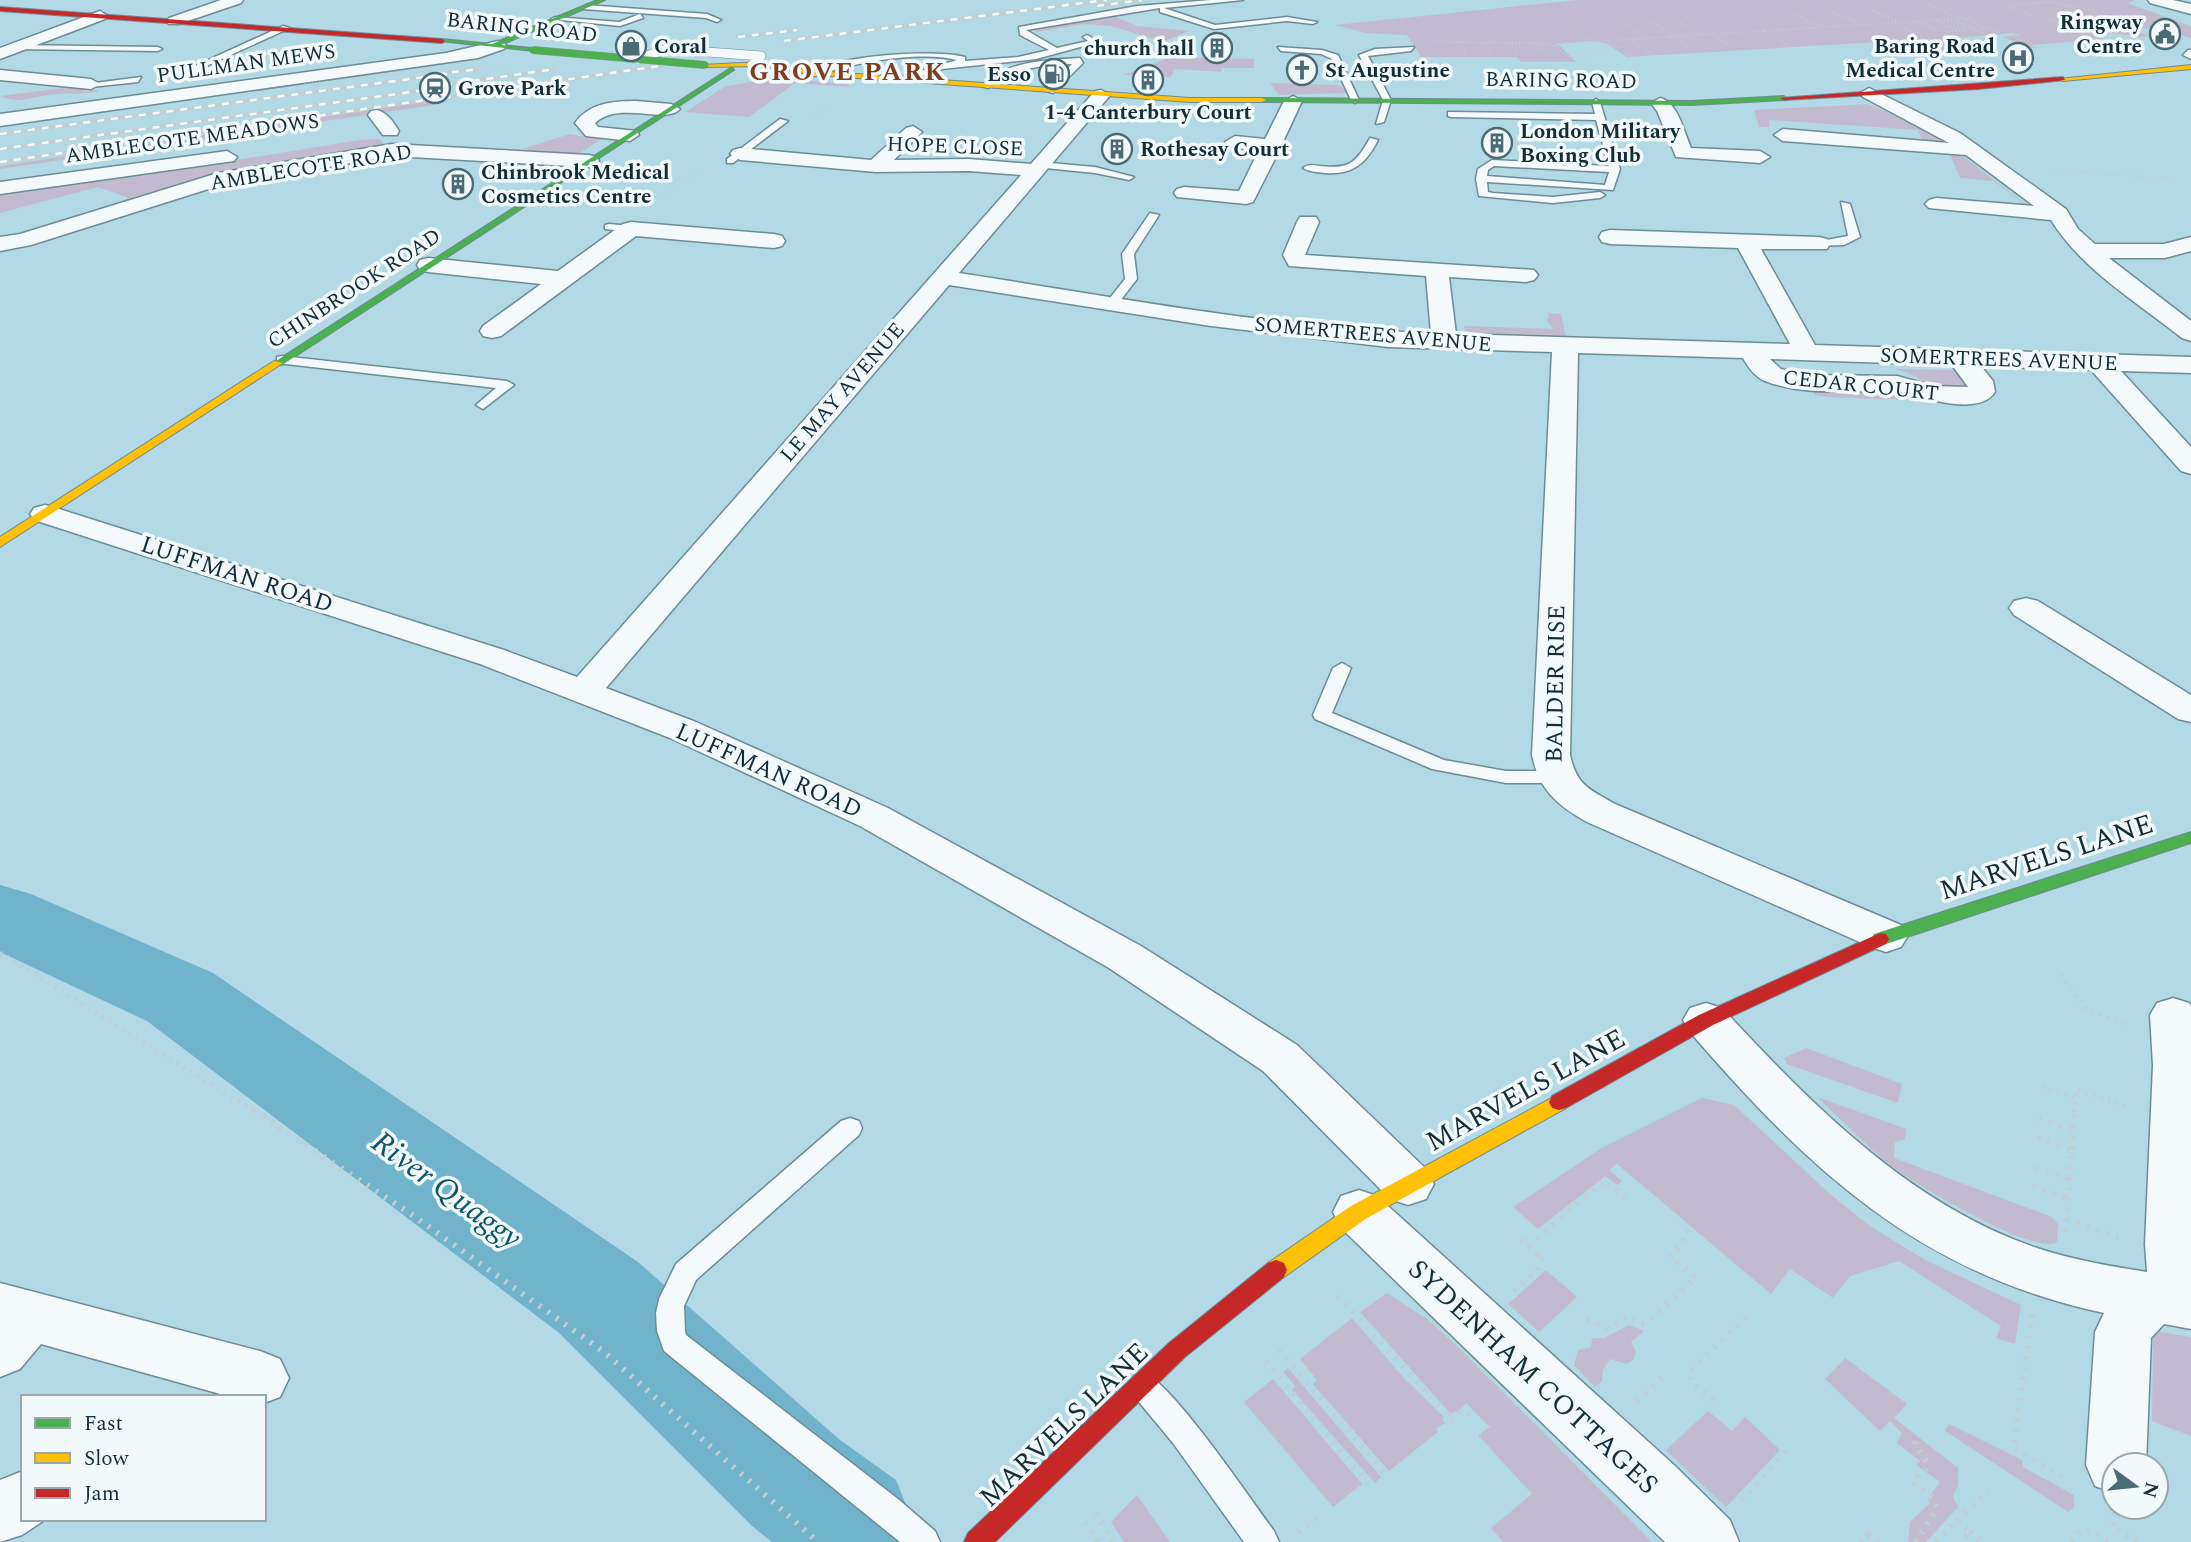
<svg xmlns="http://www.w3.org/2000/svg" width="2191" height="1542" font-family="Spectral,serif">
<style>
.green{fill:#c2bbcf}
.lines{fill:none;stroke-linecap:round;stroke-linejoin:round}
.river{fill:#70b3cb;fill-rule:evenodd}
.lane-casing{stroke:#6d8c97;stroke-width:3}
.street-casing{stroke:#6d8c97;stroke-width:3}
.fast-casing{stroke:#6d8c97;stroke-width:2}
.slow-casing{stroke:#6d8c97;stroke-width:2}
.jam-casing{stroke:#6d8c97;stroke-width:2}
.path-far3{stroke:#c1cdd1;stroke-width:2;stroke-dasharray:1 2.5;stroke-linecap:butt}
.path-far2{stroke:#c1cdd1;stroke-width:2.5;stroke-dasharray:1 2.5;stroke-linecap:butt}
.path-far1{stroke:#c1cdd1;stroke-width:5;stroke-dasharray:2 6;stroke-linecap:butt}
.path{stroke:#c1cdd1;stroke-width:6;stroke-dasharray:2.5 8;stroke-linecap:butt}
.lane{fill:#f4f9fb;fill-rule:evenodd}
.street{fill:#f4f9fb;fill-rule:evenodd}
.fast{fill:#4caf50;fill-rule:evenodd}
.slow{fill:#ffc107;fill-rule:evenodd}
.jam{fill:#c62828;fill-rule:evenodd}
.rail-casing{stroke:#c2ced2;stroke-width:3.5}
.rail{stroke:#f2f9fb;stroke-width:2.5;stroke-dasharray:7;stroke-linecap:butt}
.lane-bridge-casing{stroke:#6d8c97;stroke-width:10;stroke-linecap:butt}
.fast-bridge-casing{stroke:#8e9f97;stroke-width:8;stroke-linecap:butt}
.path-bridge-far1{stroke:#c1cdd1;stroke-width:2;stroke-dasharray:1 2.5;stroke-linecap:butt}
.path-bridge{stroke:#c1cdd1;stroke-width:2.5;stroke-dasharray:1 2.5;stroke-linecap:butt}
.lane-bridge{stroke:#f4f9fb;stroke-width:9}
.fast-bridge{stroke:#4caf50;stroke-width:7}
.labels{text-anchor:middle;stroke-width:7;stroke-linejoin:round;paint-order:stroke}
.far-poi-label{font-size:21px;font-weight:bold;fill:#122f39;stroke:#f2f9fb;text-anchor:start}
.far-street-label{font-size:21px;fill:#122f39;stroke:#f2f9fb}
.street-label{font-size:24px;fill:#122f39;stroke:#f2f9fb}
.far-district-label{font-size:26px;font-weight:bold;letter-spacing:2px;fill:#7f3d20;stroke:#f2f9fb}
.near-street-label{font-size:28px;fill:#122f39;stroke:#f2f9fb}
.near-water-label{font-size:32px;font-style:italic;fill:#125569;stroke:#f2f9fb}
</style>
<rect width="100%" height="100%" fill="#b3d8e6"/>
<path class="green" d="M1576,0H2132L2135,1L2127,3L2191,26V38L2154,27L2132,30L2150,36L2140,37L2113,33L2099,35L2103,38L2099,39L2079,37L2112,47L2083,41L2029,45L2036,48H2034L2002,37L2020,35L2013,33L1952,38L1982,52C1960,52 1944,57 1922,48L1930,47L1913,43L1934,42L1929,39L1627,57L1607,44L1594,41L1558,44L1576,62H1521L1517,57H1421L1407,35L1365,33L1335,25Z
M1116,17L1137,26L1189,31L1163,42L1111,26L1085,24L1036,32L1035,30L1080,20Z
M1171,57L1254,59V68H1257H1222L1221,72L1175,69L1171,77L1123,75Z
M778,78L847,84L850,87L795,83L749,117L685,112L726,86Z
M1270,83L1339,85L1348,93L1279,95Z
M64,84L93,86L81,92L97,90L98,92C84,94 71,93 57,94C38,94 19,106 0,96L65,88Z
M430,101L434,105L0,169V166Z
M1867,104L1914,123L1947,144L1923,142L1918,130L1769,120V127H1759L1754,110Z
M592,133L610,134L575,156L522,149L570,134L585,137Z
M380,139L383,144L377,147L224,172L129,198L98,187L0,213V192L256,157L359,140Z
M1950,155L1964,157L2029,207L1986,205H2025L1994,181L1960,178Z
M1548,313L1561,314L1566,337L1470,333L1465,330L1464,326L1553,329L1546,319L1549,318Z
M1896,369L1956,370L1972,387L1932,389L1917,377Z
M1817,389L1898,393L1916,400L1826,397L1814,395Z
M1806,1048L1902,1084L1898,1103L1787,1064L1784,1058Z
M1817,1097L1907,1129L1905,1139L1895,1142L1894,1158L2052,1217L2058,1224L2057,1242C2036,1257 1915,1184 1893,1167C1866,1146 1842,1120 1817,1097Z
M1702,1098L1734,1105L1831,1195L1870,1226L1925,1260L2021,1305L2015,1344L1996,1338L2001,1326L1899,1261L1850,1276L1833,1298L1790,1269L1771,1294L1617,1164L1609,1170L1622,1181L1618,1185L1605,1176L1538,1229L1513,1207L1600,1149Z
M1546,1270L1577,1297L1539,1332L1508,1304Z
M1387,1293L1427,1319L1460,1349L1652,1542H1503L1491,1528L1532,1494L1478,1435L1490,1427L1466,1403L1459,1411L1450,1413L1360,1312Z
M1352,1318L1403,1377L1444,1417L1442,1419L1445,1423L1436,1429L1438,1432L1389,1471L1313,1384L1317,1380L1300,1359Z
M1629,1325L1644,1331L1631,1342L1636,1352L1633,1360L1627,1364L1610,1359L1603,1370L1602,1381L1595,1387L1574,1365L1578,1350L1591,1347L1592,1338H1604Z
M2156,1331L2191,1337V1436L2152,1421L2153,1338Z
M1845,1358L1907,1404L1894,1418L1958,1468V1485L1953,1497L1958,1507L1926,1542H1908L1910,1522L1930,1503L1927,1500L1940,1482L1916,1465L1920,1461L1897,1443L1902,1433L1890,1421L1880,1431L1825,1379Z
M1288,1368L1381,1477L1375,1483L1292,1390L1295,1386L1283,1372Z
M1273,1379L1362,1484L1333,1507L1244,1402Z
M1708,1411L1732,1431L1745,1417L1780,1450L1726,1507L1666,1450Z
M1949,1424L2022,1460L2023,1467L2074,1495V1507L2068,1512L1945,1431Z
M1137,1495L1170,1542H1124L1111,1522Z"/>
<g class="lines">
<path class="river" d="M0,885L31,894L213,973L638,1262L840,1440L896,1480L914,1525L907,1542H772L752,1526L558,1332L147,1021L0,952Z"/>
<g class="lane-casing">
<path id="lane" d="M1211,0H1243L1164,8L1215,25L1287,17L1317,22L1313,24L1287,21L1214,29L1160,12V8L1026,30L1057,48L1088,41L1083,37L1087,35L1099,42L1036,59L942,69L907,81L904,76L957,60C918,50 853,63 815,76L811,73C837,55 934,49 965,57V61L1018,57L1049,50L1020,35L1019,27L1137,6Z
M586,5L707,14L721,20L717,22L706,18L583,9Z
M640,14L643,18L620,26L551,19L555,17L619,22Z
M283,26L290,28L193,72L186,70Z
M16,45L158,47L162,49L158,51L13,49Z
M1278,47L1322,50L1338,55L1359,100L1355,103L1351,100L1332,59L1321,54L1281,51Z
M1414,47L1411,51L1368,56L1391,100L1384,122L1376,124L1383,100L1359,55L1375,49Z
M2188,50H2191V59L2183,55Z
M1080,58L1083,63L1053,93L1046,91L1072,64C1041,65 1013,68 988,88L981,86C1006,61 1046,60 1080,58Z
M141,77L138,82L91,87L87,84Z
M1596,99L1600,102L1620,169L1613,190L1487,182L1488,192L1493,193L1553,197L1600,192L1605,195L1600,198L1553,203L1479,196L1476,179L1478,169L1492,160L1609,166L1596,120L1451,117L1448,116V112L1595,114L1592,102ZM1494,166L1609,172L1605,185L1487,176L1488,170Z
M780,119L788,121L733,163H727V159Z
M1370,138L1378,140C1366,164 1352,175 1325,173C1317,172 1309,172 1303,168C1309,164 1312,165 1319,166C1350,169 1355,164 1370,138Z
M1039,162L1095,167L1134,177L1129,180L1095,173L1035,167L1034,165Z
M1841,202L1850,204L1860,237L1844,245L1815,246V242L1848,236Z
M1150,213L1159,215L1134,254L1137,279L1116,306H1108L1106,303L1125,279L1122,254Z
M609,224L631,226L636,229L631,232L605,229V225Z
M282,356L507,381L514,385L483,409L476,405L496,388L277,363V357Z
M1342,663L1351,668L1332,713L1444,760L1506,771H1554L1561,773L1564,777L1561,781L1554,783H1506L1432,769L1315,719L1313,715L1333,668Z
M850,1118L859,1121L862,1128L859,1135L696,1280L684,1306L685,1331L686,1335L898,1499L935,1531L940,1542H900L664,1351L657,1331L656,1313L659,1299L676,1264L841,1121Z
M1144,1373C1173,1384 1251,1500 1274,1531L1279,1542H1244L1173,1443L1134,1396L1130,1386L1134,1376Z"/>
</g>
<g class="street-casing">
<path id="street" d="M221,0H243L241,3L179,24H169L166,21L169,18Z
M2148,0H2173L2191,4V14L2150,3Z
M100,11L108,16L105,19L0,59V48Z
M498,41L504,43L506,46L504,49L478,58L0,126V114L446,53Z
M0,70L91,79L100,84L91,89L0,80Z
M1869,88L1960,133L2066,209L2078,229L2095,244H2164L2191,237V251L2165,258H2109L2191,321V341L2182,338C2138,303 2081,269 2051,220L1929,208L1925,204L1929,200L1936,198L2034,206L1966,155L1783,141L1774,135L1783,129L1949,143L1863,97L1860,93Z
M1101,90L1110,95L1107,99L959,273C1115,297 1273,328 1431,333L1426,276L1289,266L1283,255L1297,222L1300,217H1316L1319,222L1305,255L1534,270L1538,275L1534,280L1526,282L1449,277L1456,334L1790,344L1738,248L1610,244L1602,242L1599,237L1602,232L1610,230L1819,237L1827,239L1830,244L1827,249H1761L1815,345L2191,357V373L2121,371L2191,447V474L2181,471L2091,370L1981,366L1993,381L1995,392C1977,419 1918,394 1893,392C1850,389 1806,397 1765,381C1755,377 1748,367 1743,358L1578,353L1570,755C1577,786 1589,789 1615,804L1901,925L1908,936L1901,947L1886,952L1871,947L1587,822C1557,805 1539,790 1532,755L1552,352L1388,347L1211,326L949,285L606,688L696,722L888,808L1141,946L1297,1045L1426,1169L1434,1184L1426,1199L1408,1205L1390,1199L1263,1071L1109,968L860,826L670,738L480,664L34,520L30,514L34,508L45,505L56,508L504,650L577,677L1021,175L969,171L876,172L740,160L730,154L733,150L740,148L871,160L906,128L913,126L922,132L894,160L969,159L1031,164L1095,91ZM1770,359L1952,365L1968,387L1934,386L1897,376L1805,375L1781,369Z
M1293,96L1302,101L1282,144L1284,146L1279,151L1253,202L1246,204L1177,197L1174,193L1177,189L1184,187L1239,191L1259,150L1235,148L1225,142L1235,136L1265,139L1284,101Z
M1660,98C1678,102 1684,132 1691,148L1760,151L1770,157L1760,163L1676,157L1657,111L1651,103Z
M636,101L671,104L680,109C666,125 619,100 595,123L598,127L637,131L639,135L630,141L586,136L575,123C589,103 613,101 636,101Z
M377,110C387,112 394,123 399,131L397,135H383L368,115L371,111Z
M392,144L589,155L596,157L599,161L596,165L589,167L392,156L221,185L31,245L0,251V237L20,234L218,173Z
M227,151L237,157L234,161L0,194V182Z
M631,222L774,234L782,236L785,241L782,246L774,248L636,236L501,336L492,338L483,336L480,331L483,326L541,284L428,272L420,270L417,265L420,260L428,258L558,271L623,224Z
M2026,598L2038,601L2191,695V722L2178,719L2014,615L2009,608L2014,601Z
M2173,998L2189,1003L2191,1006V1329L2164,1324L2151,1338L2146,1465H2114V1493L2095,1486L2086,1465L2095,1332L2104,1313C1920,1274 1809,1170 1690,1032L1683,1020L1690,1008L1706,1003L1722,1008C1811,1104 1910,1205 2037,1248C2073,1260 2110,1266 2147,1272L2145,1244L2153,1065L2150,1015L2157,1003Z
M1359,1190L1377,1196L1674,1465L1730,1520L1739,1542H1665L1341,1228L1333,1212L1341,1196Z
M0,1283L260,1351L280,1359L289,1378L280,1397L264,1403V1397H231L41,1344L20,1369L0,1377Z
M23,1471V1519H46L22,1535L0,1542V1480Z"/>
</g>
<g class="fast-casing">
<path id="fast" d="M597,0H605L501,45L533,48L535,51L439,41L442,39L492,44Z
M732,67L734,70L282,365L273,363Z
M1784,96L1787,100L1692,105L1262,102L1258,100L1262,98L1692,101Z
M2191,832V843L1886,944H1874L1871,939L1874,934Z"/>
</g>
<g class="slow-casing">
<path id="slow" d="M760,62L815,71L1190,98H1262L1266,100L1262,102H1190L815,75L760,66L705,67L702,65Z
M2191,65V69L2063,81L2059,79Z
M274,361L283,363L0,547V537Z
M1559,1094L1566,1096L1569,1102L1566,1108L1367,1218L1284,1277L1276,1280L1268,1277L1265,1270L1268,1263L1351,1206Z"/>
</g>
<g class="jam-casing">
<path id="jam" d="M0,7L442,39L445,41L442,43L0,11Z
M2063,77L2065,80L1978,89L1784,100L1780,98Z
M1880,933L1886,934L1889,939L1886,944L1713,1025L1566,1108L1559,1110L1552,1108L1549,1102L1552,1096L1699,1015Z
M1276,1260L1284,1263L1287,1270L1284,1277L1185,1357L995,1542H964L968,1533L1169,1343L1268,1263Z"/>
</g>
<path class="path-far3" d="M2050,2L2092,10L2116,30L2093,33L2083,31L2011,8L2012,5Z
M1928,5L1960,18
M1872,10L1897,21
M1829,11L1857,23
M1791,13L1819,26
M1671,18L1701,34
M1955,20L1967,25L1960,26
M1967,20L1999,33
M1651,21L1673,35
M1936,21L1957,30
M1919,22L1943,32L1967,30L1948,21
M1623,23L1646,37
M1895,24L1921,36
M1567,26L1590,40
M1965,26L1983,33
M1764,31L1790,46
M2140,31H2137L2165,39
M2111,33L2139,38
M1712,34L1730,46
M2094,34L2120,40H2154
M1683,36L1702,46
M2011,36L2045,48
M1671,37L1691,49
M1629,39L1653,55
M1606,40L1630,56
M1435,42L1539,43L1555,46
M1461,42L1465,53
M1962,42L1987,41L1975,37L1954,39L1994,56
M1485,43L1492,54
M1510,43L1517,53
M1535,43L1543,52
M1580,58L1567,56L1555,44L1970,18
M1601,74L1577,53L1608,51
M480,87L525,81
M808,121L832,103"/>
<path class="path-far2" d="M96,139L97,142L118,139
M2052,170L2175,179
M659,200L704,167"/>
<path class="path-far1" d="M0,953L256,1112
M2061,975L2086,1008L2128,1026
M2042,1087L2075,1098
M2074,1112L2076,1090L2128,1107"/>
<path class="path" d="M253,1110L408,1212L604,1352L818,1542
M2039,1119L2073,1131
M2038,1137L2072,1150
M2036,1168L2070,1179
M2033,1186L2068,1199
M2067,1219L2122,1239
M2066,1232L2075,1110
M1521,1239L1542,1258
M1529,1246L1604,1180L1628,1200
M1514,1291L1537,1271L1542,1258L1547,1254
M1338,1296L1453,1421
M2032,1315L2013,1448L2065,1478
M1587,1319L1609,1329L1629,1316L1642,1324L1650,1320L1696,1277L1670,1257L1689,1233L1688,1229
M1279,1350L1385,1474
M1266,1361L1370,1486
M1714,1400L1691,1382L1690,1371L1747,1316
M1637,1401L1667,1373
M1449,1416L1463,1410L1470,1415
M1742,1500L1787,1450
M2114,1512L2113,1529L2141,1542
M1095,1513L1114,1542
M1957,1520L1989,1491
M1085,1522L1098,1542
M1298,1532L1315,1519L1308,1512
M1970,1532L1981,1542
M1868,1535L1878,1542
M1860,1542L1868,1535L1865,1527
M1915,1542L1937,1509L1934,1499L1914,1483L1913,1479L1926,1469L1928,1463L1915,1446L1916,1434
M1936,1542L1957,1520L1970,1532L1964,1539
M2071,1542L2081,1531H2091L2109,1542"/>
<use href="#lane" class="lane"/>
<use href="#street" class="street"/>
<use href="#fast" class="fast"/>
<use href="#slow" class="slow"/>
<use href="#jam" class="jam"/>
<g class="rail-casing">
<path id="rail" d="M1097,6L1142,0
M738,37L797,30
M784,41L1107,0
M438,74L480,69
M431,87L556,69
M0,134L447,74
M0,149L440,88
M0,162L660,66"/>
</g>
<use href="#rail" class="rail"/>
<g class="lane-bridge-casing">
<path id="lane-bridge" d="M638,59L667,49L761,56L752,65"/>
</g>
<g class="fast-bridge-casing">
<path id="fast-bridge" d="M533,50L705,65"/>
</g>
<path class="path-bridge-far1" d="M275,94L306,84L474,66L509,68
M92,120L94,131"/>
<path class="path-bridge" d="M94,129L96,139"/>
<use href="#lane-bridge" class="lane-bridge"/>
<use href="#fast-bridge" class="fast-bridge"/>
</g>
<defs>
<g id="civic-ring" transform="scale(1.575)"><circle r="9.5" fill="#f2f9fb" stroke="#4a6a76" stroke-width="1.5"/><path d="M-.6-6.5H3V-4.5H.6V-3L4-1V1h2V6H-6V1h2V-1L-.6-3ZM-1.2 2.5V6h2.4V2.5Z" fill="#4a6a76"/></g>
<g id="shop-ring" transform="scale(1.575)"><circle r="9.5" fill="#f2f9fb" stroke="#4a6a76" stroke-width="1.5"/><path d="M-5-2.5h2.3a2.7 3.5 0 0 1 5.4 0H5L5.5 6h-11ZM-1.5-2.5h3a1.5 2.3 0 0 0-3 0Z" fill="#4a6a76"/></g>
<g id="building-ring" transform="scale(1.575)"><circle r="9.5" fill="#f2f9fb" stroke="#4a6a76" stroke-width="1.5"/><path d="M-4-6H4V6H1V3H-1V6H-4ZM-2.5-4.3h1.7v1.8h-1.7ZM.8-4.3h1.7v1.8H.8ZM-2.5-1h1.7V.8h-1.7ZM.8-1h1.7V.8H.8Z" fill="#4a6a76"/></g>
<g id="hospital-ring" transform="scale(1.575)"><circle r="9.5" fill="#f2f9fb" stroke="#4a6a76" stroke-width="1.5"/><path d="M-5-5h3v3.5h4V-5h3V5h-3V1.5h-4V5h-3Z" fill="#4a6a76"/></g>
<g id="church-ring" transform="scale(1.575)"><circle r="9.5" fill="#f2f9fb" stroke="#4a6a76" stroke-width="1.5"/><path d="M-1.2-6h2.4v3.5h3.3v2.4h-3.3V6h-2.4V-.1h-3.3v-2.4h3.3Z" fill="#4a6a76"/></g>
<g id="fuel-ring" transform="scale(1.575)"><circle r="9.5" fill="#f2f9fb" stroke="#4a6a76" stroke-width="1.5"/><path d="M-5.5-6h7V0h2V4h1.3V-2.5L3-4.5l.8-.8L6-3V5H2.5V1h-1V6h-7ZM-4.2-4.7v3.2H.2V-4.7Z" fill="#4a6a76"/></g>
<g id="station-ring" transform="scale(1.575)"><circle r="9.5" fill="#f2f9fb" stroke="#4a6a76" stroke-width="1.5"/><path d="M-3-6H3Q5-6 5-4V2Q5 4 3 4L4.5 6H3L1.5 4h-3L-3 6H-4.5L-3 4Q-5 4-5 2V-4Q-5-6-3-6ZM-3.5-4v3h7v-3ZM-3.5 1v1.5H-2V1ZM2 1v1.5H3.5V1Z" fill="#4a6a76"/></g>
</defs>
<g fill-rule="evenodd">
<use href="#civic-ring" x="2165" y="34"/>
<use href="#shop-ring" x="631" y="46"/>
<use href="#building-ring" x="1217" y="48"/>
<use href="#hospital-ring" x="2018" y="58"/>
<use href="#church-ring" x="1302" y="70"/>
<use href="#fuel-ring" x="1054" y="74"/>
<use href="#building-ring" x="1148" y="80"/>
<use href="#station-ring" x="435" y="88"/>
<use href="#building-ring" x="1497" y="143"/>
<use href="#building-ring" x="1117" y="149"/>
<use href="#building-ring" x="458" y="184"/>
</g>
<g class="labels">
<g class="far-poi-label">
<text x="2142" y="29" text-anchor="end">Ringway<tspan x="2142" dy="24">Centre</tspan></text>
<text x="654" y="53">Coral</text>
<text x="1995" y="53" text-anchor="end">Baring Road<tspan x="1995" dy="24">Medical Centre</tspan></text>
<text x="1194" y="55" text-anchor="end">church hall</text>
<text x="1325" y="77">St Augustine</text>
<text x="1031" y="81" text-anchor="end">Esso</text>
<text x="458" y="95">Grove Park</text>
<text x="1148" y="119" text-anchor="middle">1-4 Canterbury Court</text>
<text x="1520" y="138">London Military<tspan x="1520" dy="24">Boxing Club</tspan></text>
<text x="1140" y="156">Rothesay Court</text>
<text x="481" y="179">Chinbrook Medical<tspan x="481" dy="24">Cosmetics Centre</tspan></text>
</g>
<g class="far-street-label">
<text transform="translate(522 27) rotate(6)" y="7">BARING ROAD</text>
<text transform="translate(246 63) rotate(-8)" y="7">PULLMAN MEWS</text>
<text transform="translate(1561 80) rotate(1)" y="7">BARING ROAD</text>
<text transform="translate(192 138) rotate(-8)" y="7">AMBLECOTE MEADOWS</text>
<text transform="translate(955 146) rotate(2)" y="7">HOPE CLOSE</text>
<text transform="translate(311 167) rotate(-9)" y="7">AMBLECOTE ROAD</text>
<text transform="translate(354 288) rotate(-33)" y="7">CHINBROOK ROAD</text>
<text transform="translate(1373 334) rotate(5)" y="7">SOMERTREES AVENUE</text>
<text transform="translate(1999 359) rotate(2)" y="7">SOMERTREES AVENUE</text>
<text transform="translate(1861 385) rotate(6)" y="7">CEDAR COURT</text>
<text transform="translate(842 392) rotate(-49)" y="7">LE MAY AVENUE</text>
</g>
<g class="street-label">
<text transform="translate(237 574) rotate(18)" y="8">LUFFMAN ROAD</text>
<text transform="translate(1555 684) rotate(-89)" y="8">BALDER RISE</text>
<text transform="translate(769 770) rotate(24)" y="8">LUFFMAN ROAD</text>
</g>
<g class="far-district-label">
<text x="848" y="80">GROVE PARK</text>
</g>
<g class="near-street-label">
<text transform="translate(2046 856) rotate(-18)" y="10">MARVELS LANE</text>
<text transform="translate(1525 1089) rotate(-29)" y="10">MARVELS LANE</text>
<text transform="translate(1534 1376) rotate(43)" y="10">SYDENHAM COTTAGES</text>
<text transform="translate(1063 1424) rotate(-44)" y="10">MARVELS LANE</text>
</g>
<g class="near-water-label">
<text transform="translate(447 1189) rotate(36)" y="11">River Quaggy</text>
</g>
</g>
<rect x="21" y="1395" width="245" height="126" fill="#f2f9fb" stroke="#98a8ad" stroke-width="2"/>
<rect x="35" y="1418" width="35" height="10" fill="#4caf50" stroke="#98a8ad" stroke-width="2"/>
<text x="84" y="1430" font-size="21" fill="#122f39">Fast</text>
<rect x="35" y="1453" width="35" height="10" fill="#ffc107" stroke="#98a8ad" stroke-width="2"/>
<text x="84" y="1465" font-size="21" fill="#122f39">Slow</text>
<rect x="35" y="1488" width="35" height="10" fill="#c62828" stroke="#98a8ad" stroke-width="2"/>
<text x="84" y="1500" font-size="21" fill="#122f39">Jam</text>
<g transform="translate(2135 1486) rotate(105)"><circle r="33" fill="#f2f9fb" stroke="#98a8ad" stroke-width="2"/>
<path d="M0-5L12 26L0 18L-12 26Z" fill="#4a6a76"/>
<text y="-10" font-size="19" font-weight="bold" text-anchor="middle" fill="#122f39">N</text>
</g>
</svg>
